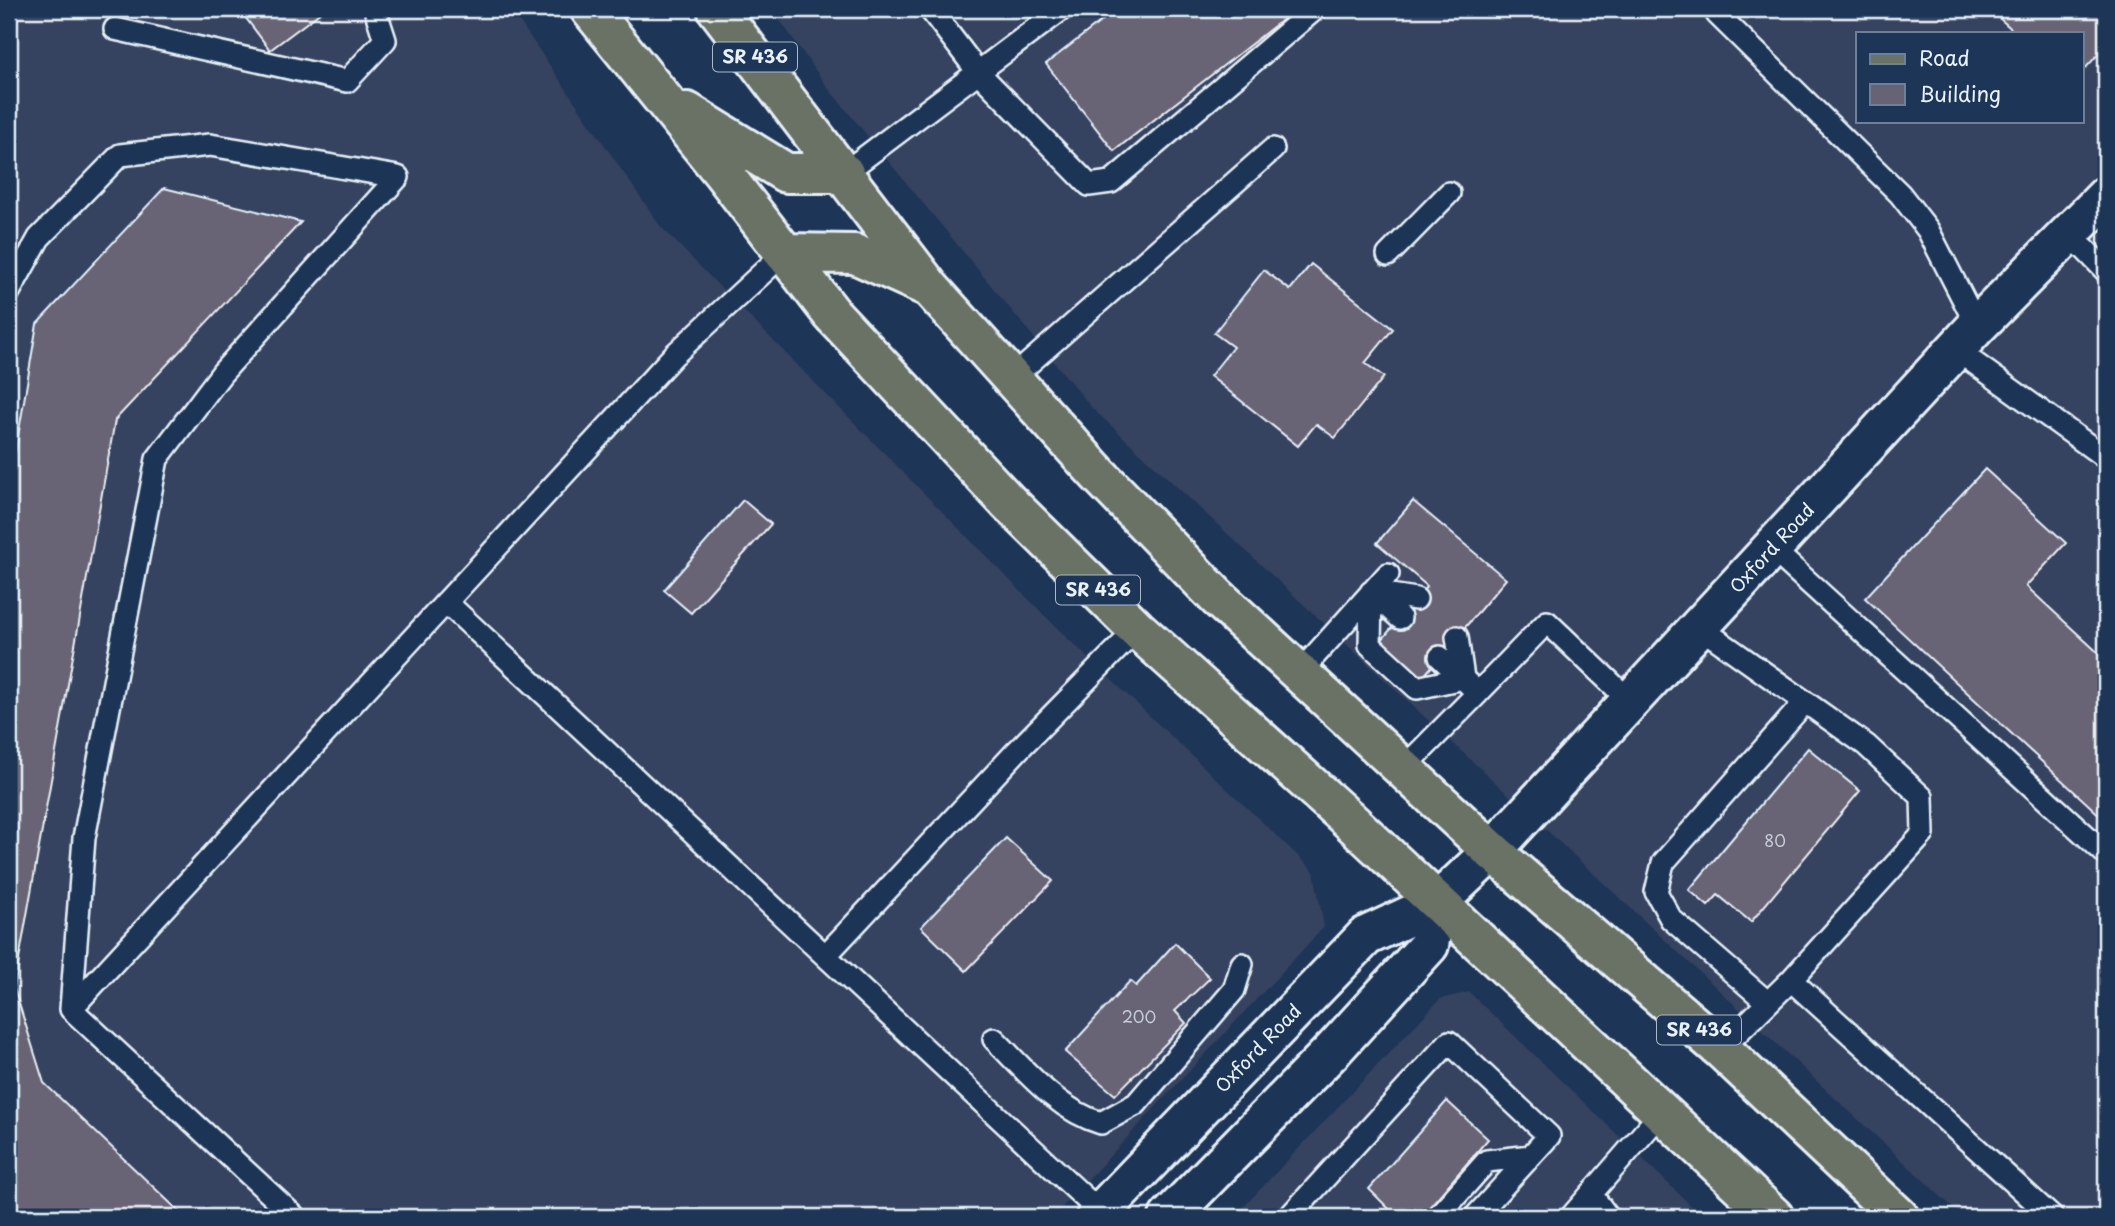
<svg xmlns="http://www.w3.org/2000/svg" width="2115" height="1226" font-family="'Playpen Sans',sans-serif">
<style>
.built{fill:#344360;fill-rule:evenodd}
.building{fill:#686374;stroke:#e8f1f8;stroke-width:2}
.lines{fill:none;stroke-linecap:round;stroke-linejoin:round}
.service-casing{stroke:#e8f1f8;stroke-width:26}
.tertiary-casing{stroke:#e8f1f8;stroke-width:44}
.primary-casing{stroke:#e8f1f8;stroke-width:44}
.service{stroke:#1d3557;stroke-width:21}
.tertiary{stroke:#1d3557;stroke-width:38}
.primary{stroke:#6a7266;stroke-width:38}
.labels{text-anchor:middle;stroke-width:5;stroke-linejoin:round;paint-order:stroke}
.number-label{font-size:16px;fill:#c8ced7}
.shield{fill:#1d3557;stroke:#abb9c8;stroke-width:2}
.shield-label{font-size:18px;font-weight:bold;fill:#e8f1f8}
.street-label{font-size:19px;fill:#e8f1f8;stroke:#1d3557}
</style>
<rect width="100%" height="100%" fill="#1d3557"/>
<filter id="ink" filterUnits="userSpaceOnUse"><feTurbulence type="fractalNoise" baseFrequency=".0143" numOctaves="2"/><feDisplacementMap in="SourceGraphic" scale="14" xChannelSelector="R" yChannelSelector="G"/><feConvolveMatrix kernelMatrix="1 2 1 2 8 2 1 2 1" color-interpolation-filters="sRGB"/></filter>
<g filter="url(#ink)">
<path class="built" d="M9,9H511L661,227L1064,635L1314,871L1324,927L1053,1217H9Z
M772,9H2106V1217H1963L1092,408L828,88ZM1858,33H2082V121H1858Z
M1469,992L1703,1217H1234L1440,999Z"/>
<path class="building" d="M239,9H325L270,50Z
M1117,9H1296L1114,151L1046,64Z
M1989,9H2104L2106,46L2082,72V33H2016Z
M164,188L301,222L115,420L14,988L44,1083L185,1217H9V490L37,324Z
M1311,264L1393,329L1365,363L1384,377L1335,438L1316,424L1298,446L1210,376L1233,347L1214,333L1264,270L1290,290Z
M1985,469L2066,543L2026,586L2106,660V821L1865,598Z
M743,500L771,524L691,613L664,590Z
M1413,501L1506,579L1417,684L1375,648L1427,586L1377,543Z
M1808,748L1860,791L1751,922L1718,895L1708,906L1689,890Z
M1006,838L1053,881L966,971L921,927Z
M1175,943L1210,978L1175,1011L1186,1023L1115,1095L1065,1052L1130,981L1136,986Z
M1447,1101L1488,1139L1421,1217H1397L1369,1189Z"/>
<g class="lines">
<g class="service-casing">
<path id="service" d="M930,9L978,72L1089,185L1111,182L1315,9
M1717,14L1900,194L1928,230L1977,326
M115,29L347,81L385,40L375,9
M844,173L1062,9
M2069,233L2106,271
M1388,255L1449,193
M9,292L39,238L120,155L210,145L398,177L222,373L157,459L84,838L71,1009
M1955,349L2106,458
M1012,378L1273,149
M1771,548L2106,854
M1371,592L1370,645L1417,688L1463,678L1457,637
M1371,592L1416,599
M1371,592L1400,618
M446,602L1100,1212
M1698,626L1866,745L1922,797L1923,834L1791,980
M1440,657L1478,693L1547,622L1630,701
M1300,672L1388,574
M1403,769L1478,693
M826,955L1017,751L1137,629
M1767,1002L1671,919L1656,892L1663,863L1805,702
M994,1039C1026,1071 1057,1110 1101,1123L1136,1104L1234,990L1242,964
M1721,1049L1791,980L2052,1217
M1591,1194L1608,1217
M295,1217L71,1009L674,355L784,253
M1289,1217L1449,1042L1549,1136L1475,1217
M1437,1217L1487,1161L1531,1156
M1571,1217L1662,1112"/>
</g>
<g class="tertiary-casing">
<g id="tertiary">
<path id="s1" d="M1096,1217L1366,936L1437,903L1492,851L1977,326L2106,196"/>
<path d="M1169,1217L1334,1049L1429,945L1437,903"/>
</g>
</g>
<g class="primary-casing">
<path id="primary" d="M590,9L722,172L832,314L1008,502L1137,629L1346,817L1774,1217
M717,9L930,288L1098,474L1217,597L1492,851L1721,1049L1899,1217
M687,112L786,173H844
M784,253L855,254L928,287"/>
</g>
<use href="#service" class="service"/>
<use href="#tertiary" class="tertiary"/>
<use href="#primary" class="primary"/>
</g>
</g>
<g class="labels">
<g class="number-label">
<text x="1775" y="847">80</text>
<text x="1139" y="1023">200</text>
</g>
<g class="shield">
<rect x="713" y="42.5" width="84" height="29" rx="5"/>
<rect x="1056" y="575.5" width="84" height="29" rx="5"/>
<rect x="1657" y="1015.5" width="84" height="29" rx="5"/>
</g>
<g class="shield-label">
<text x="755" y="63">SR 436</text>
<text x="1098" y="596">SR 436</text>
<text x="1699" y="1036">SR 436</text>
</g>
<g class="street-label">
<text dy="7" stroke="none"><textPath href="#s1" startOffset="956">Oxford Road</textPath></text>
<text dy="7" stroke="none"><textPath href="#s1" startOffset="234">Oxford Road</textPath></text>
</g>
</g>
<rect width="2115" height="1226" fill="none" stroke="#1d3557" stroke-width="35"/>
<rect x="18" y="18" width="2080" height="1191" fill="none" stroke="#e8f1f8" stroke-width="2.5" filter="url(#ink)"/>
<rect x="1856" y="32" width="228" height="91" fill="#1d3557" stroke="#6e8097" stroke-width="2"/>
<rect x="1870" y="54" width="35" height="10" fill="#6a7266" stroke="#6e8097" stroke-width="2"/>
<text x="1919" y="66" font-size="21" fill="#e8f1f8">Road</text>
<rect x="1870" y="84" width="35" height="21" fill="#686374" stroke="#6e8097" stroke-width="2"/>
<text x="1919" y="102" font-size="21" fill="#e8f1f8">Building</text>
</svg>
